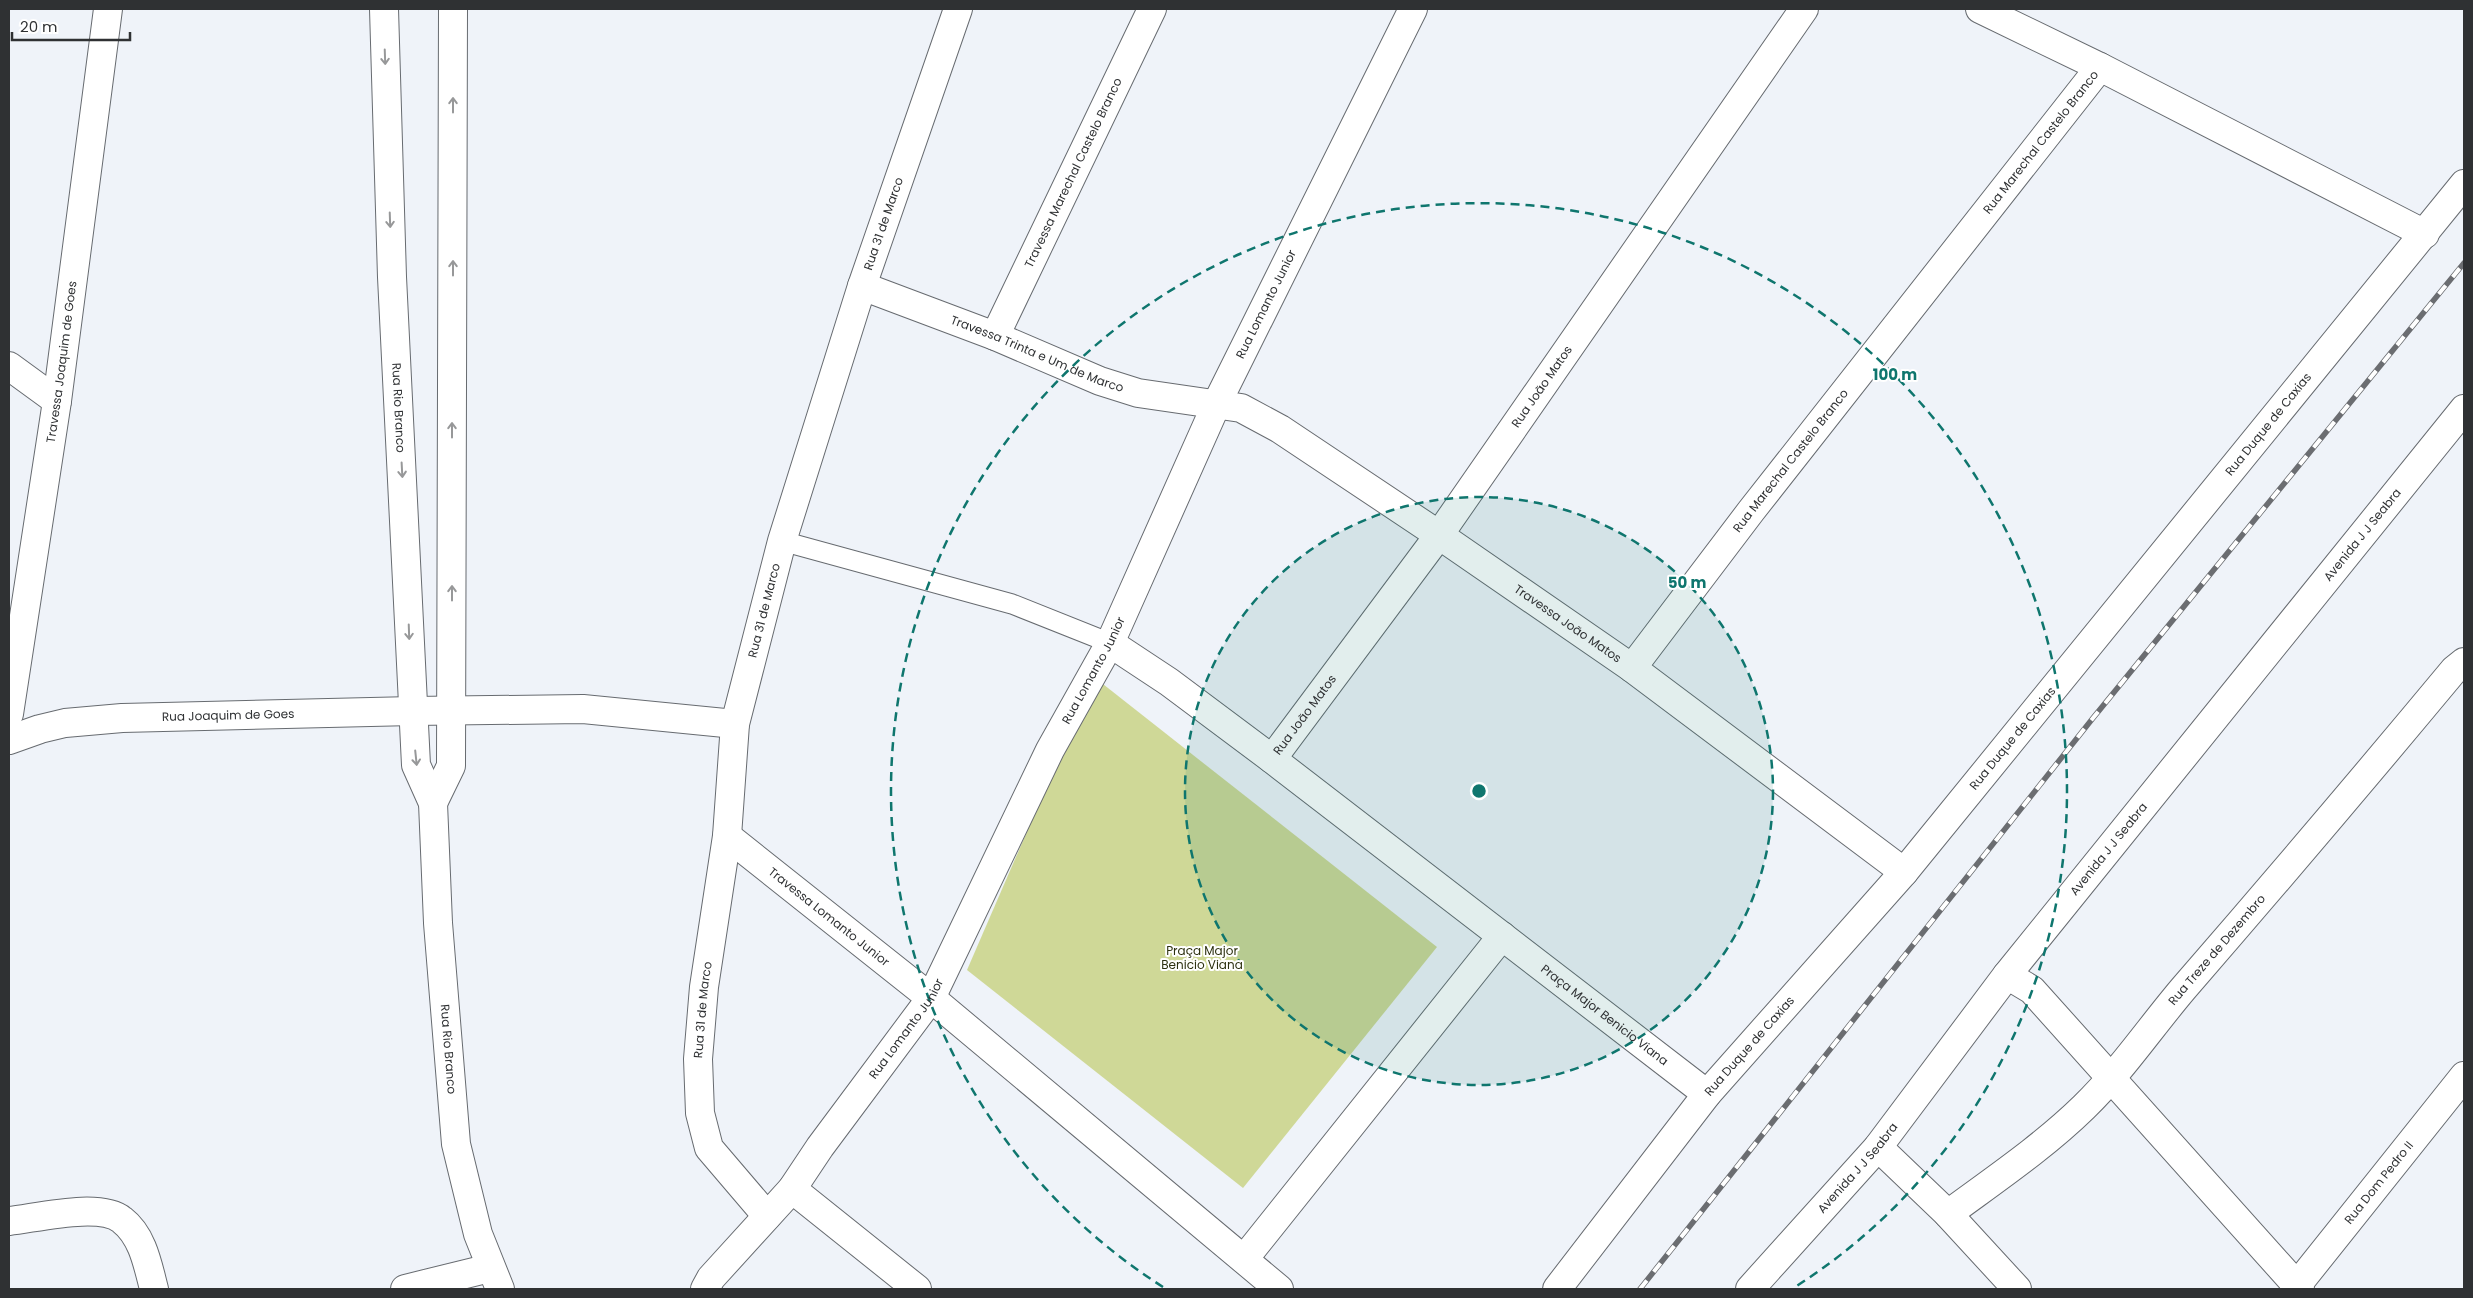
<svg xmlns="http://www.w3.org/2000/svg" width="2473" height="1298" font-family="Poppins,sans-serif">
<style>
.green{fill:#cfd897}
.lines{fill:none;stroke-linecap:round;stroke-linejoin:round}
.lane-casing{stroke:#676b70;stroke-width:21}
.street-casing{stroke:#676b70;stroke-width:30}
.secondary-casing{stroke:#676b70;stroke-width:30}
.lane{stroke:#fff;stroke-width:19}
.street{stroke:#fff;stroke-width:28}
.secondary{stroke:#fff;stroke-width:28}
.rail-casing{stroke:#6b6d71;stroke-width:5.5}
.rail{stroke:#fff;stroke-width:4;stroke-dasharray:11;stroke-linecap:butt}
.oneway{stroke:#979899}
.ring{fill:none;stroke:#0f766e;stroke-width:2.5;stroke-dasharray:9 6}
.labels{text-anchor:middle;stroke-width:4;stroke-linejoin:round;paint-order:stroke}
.street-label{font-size:12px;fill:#2f3133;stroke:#fff}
.park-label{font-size:12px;fill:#2c300f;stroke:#fff}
.centre{fill:#0f766e;stroke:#fff;stroke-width:2.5}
.ring-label{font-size:15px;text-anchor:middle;font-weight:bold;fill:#0f766e;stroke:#fff;stroke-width:4;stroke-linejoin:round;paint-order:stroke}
</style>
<rect width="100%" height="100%" fill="#eff3f9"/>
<path class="green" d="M1094,677L1437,947L1243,1188L967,970Z"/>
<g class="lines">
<g class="lane-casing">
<path id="lane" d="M782,541L1012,604L1110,643"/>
</g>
<g class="street-casing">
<g id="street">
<path d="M1980,9L2100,67L2425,234"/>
<path id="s1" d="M862,286L995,336L1100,381L1138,393L1241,408L1280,429L1439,535L1632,668L1904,872"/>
<path id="s2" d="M995,336L1152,9"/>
<path d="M9,366L57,401"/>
<path id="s3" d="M1110,643L1169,682L1272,759L1707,1094"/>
<path id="s4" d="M1632,668L1751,511L2100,67"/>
<path id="s5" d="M9,740L40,729L65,723L122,718L413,711L583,709L735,724"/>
<path id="s6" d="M1272,759L1439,535L1804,9"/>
<path id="s7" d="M727,836L931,998L1279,1289"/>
<path d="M2007,975L2032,990L2300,1289"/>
<path d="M1878,1147L1948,1214L2017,1289"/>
<path d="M792,1189L917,1289"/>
<path id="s8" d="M1948,1214C1994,1180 2043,1147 2084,1107C2121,1071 2150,1028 2183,989C2275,883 2365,777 2454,670L2464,662"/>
<path id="s9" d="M767,1216L709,1148L700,1113L698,1059L704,987L727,836L735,724L782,541L862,286L958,9"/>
<path d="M9,1221C37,1218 100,1202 122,1220C143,1236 148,1266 154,1289"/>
<path d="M1244,1259L1502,936"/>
<path d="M405,1289L490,1268"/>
<path id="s10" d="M1557,1289L1707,1094L1904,872L2464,184"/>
<path id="s11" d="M1750,1289L1878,1147L2007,975L2464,409"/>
<path id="s12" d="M2294,1289L2464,1076"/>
</g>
</g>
<g class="secondary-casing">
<g id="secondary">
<path id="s13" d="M384,9L392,277L416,765L433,803L438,923L456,1144L478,1234L500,1289"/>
<path id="s14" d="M9,714L57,401L108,9"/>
<path d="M433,803L451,766L453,9"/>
<path id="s15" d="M705,1289L711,1278L792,1189L820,1147L931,998L1050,750L1110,643L1217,403L1413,9"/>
</g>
</g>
<use href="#lane" class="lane"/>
<use href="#street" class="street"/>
<use href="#secondary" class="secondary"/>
<g class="rail-casing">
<path id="rail" d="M1640,1289L2093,718L2464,263"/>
</g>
<use href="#rail" class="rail"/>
</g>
<defs><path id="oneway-shaft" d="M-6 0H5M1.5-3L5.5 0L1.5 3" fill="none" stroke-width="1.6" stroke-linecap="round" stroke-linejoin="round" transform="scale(1.25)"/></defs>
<g class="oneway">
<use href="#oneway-shaft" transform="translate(385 57) rotate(88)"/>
<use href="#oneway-shaft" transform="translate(453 105) rotate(-90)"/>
<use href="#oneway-shaft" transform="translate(390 220) rotate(88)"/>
<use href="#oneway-shaft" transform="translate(453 268) rotate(-90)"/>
<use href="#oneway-shaft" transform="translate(452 430) rotate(-90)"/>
<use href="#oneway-shaft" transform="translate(402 470) rotate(87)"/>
<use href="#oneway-shaft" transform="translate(452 593) rotate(-90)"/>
<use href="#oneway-shaft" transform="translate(409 632) rotate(88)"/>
<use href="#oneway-shaft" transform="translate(416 758) rotate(84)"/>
</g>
<circle cx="1479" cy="791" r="294" fill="#0f766e" fill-opacity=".12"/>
<g class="ring">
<circle cx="1479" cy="791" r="294"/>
<path d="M1163 1287A588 588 0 1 1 1795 1287"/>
</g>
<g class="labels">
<g class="street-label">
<text dy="4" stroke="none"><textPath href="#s4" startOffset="666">Rua Marechal Castelo Branco</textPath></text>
<text dy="4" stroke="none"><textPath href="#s2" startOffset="181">Travessa Marechal Castelo Branco</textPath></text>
<text dy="4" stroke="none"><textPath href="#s9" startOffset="1039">Rua 31 de Marco</textPath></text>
<text dy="4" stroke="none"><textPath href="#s15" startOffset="1140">Rua Lomanto Junior</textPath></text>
<text dy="4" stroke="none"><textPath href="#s1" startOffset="188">Travessa Trinta e Um de Marco</textPath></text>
<text dy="4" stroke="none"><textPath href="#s14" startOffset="356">Travessa Joaquim de Goes</textPath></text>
<text dy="4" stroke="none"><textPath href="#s6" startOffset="460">Rua João Matos</textPath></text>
<text dy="4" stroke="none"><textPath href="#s13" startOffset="399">Rua Rio Branco</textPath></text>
<text dy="4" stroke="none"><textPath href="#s10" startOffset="1120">Rua Duque de Caxias</textPath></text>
<text dy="4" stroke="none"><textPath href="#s4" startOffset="261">Rua Marechal Castelo Branco</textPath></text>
<text dy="4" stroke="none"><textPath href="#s11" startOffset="972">Avenida J J Seabra</textPath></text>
<text dy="4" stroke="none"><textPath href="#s9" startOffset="634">Rua 31 de Marco</textPath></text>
<text dy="4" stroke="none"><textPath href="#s1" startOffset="792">Travessa João Matos</textPath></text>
<text dy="4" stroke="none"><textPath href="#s15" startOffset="735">Rua Lomanto Junior</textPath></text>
<text dy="4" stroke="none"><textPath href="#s6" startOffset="55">Rua João Matos</textPath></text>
<text dy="4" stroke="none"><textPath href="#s5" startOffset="222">Rua Joaquim de Goes</textPath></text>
<text dy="4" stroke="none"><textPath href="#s10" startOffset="715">Rua Duque de Caxias</textPath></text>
<text dy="4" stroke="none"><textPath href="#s11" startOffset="568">Avenida J J Seabra</textPath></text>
<text dy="4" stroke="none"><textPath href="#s7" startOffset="130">Travessa Lomanto Junior</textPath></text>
<text dy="4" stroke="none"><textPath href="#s8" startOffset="379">Rua Treze de Dezembro</textPath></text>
<text dy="4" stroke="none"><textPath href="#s9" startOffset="229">Rua 31 de Marco</textPath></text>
<text dy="4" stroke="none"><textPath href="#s3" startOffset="619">Praça Major Benicio Viana</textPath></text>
<text dy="4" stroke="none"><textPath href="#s15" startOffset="330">Rua Lomanto Junior</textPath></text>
<text dy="4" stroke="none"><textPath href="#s10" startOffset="310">Rua Duque de Caxias</textPath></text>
<text dy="4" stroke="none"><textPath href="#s13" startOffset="1045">Rua Rio Branco</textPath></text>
<text dy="4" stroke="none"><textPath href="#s11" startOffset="162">Avenida J J Seabra</textPath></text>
<text dy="4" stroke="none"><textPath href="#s12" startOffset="136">Rua Dom Pedro II</textPath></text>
</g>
<g class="park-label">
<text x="1202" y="955">Praça Major<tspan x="1202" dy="14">Benicio Viana</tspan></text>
</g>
</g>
<circle cx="1479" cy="791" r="8" class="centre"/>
<g class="ring-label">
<text x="1895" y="380">100 m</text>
<text x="1687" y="588">50 m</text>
</g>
<rect width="2473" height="1298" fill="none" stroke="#2f3133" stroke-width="20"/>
<path d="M12 32v8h118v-8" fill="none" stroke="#2f3133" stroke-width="2.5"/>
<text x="20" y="32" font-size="15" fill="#2f3133" stroke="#ffffff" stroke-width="4" paint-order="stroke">20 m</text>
</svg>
